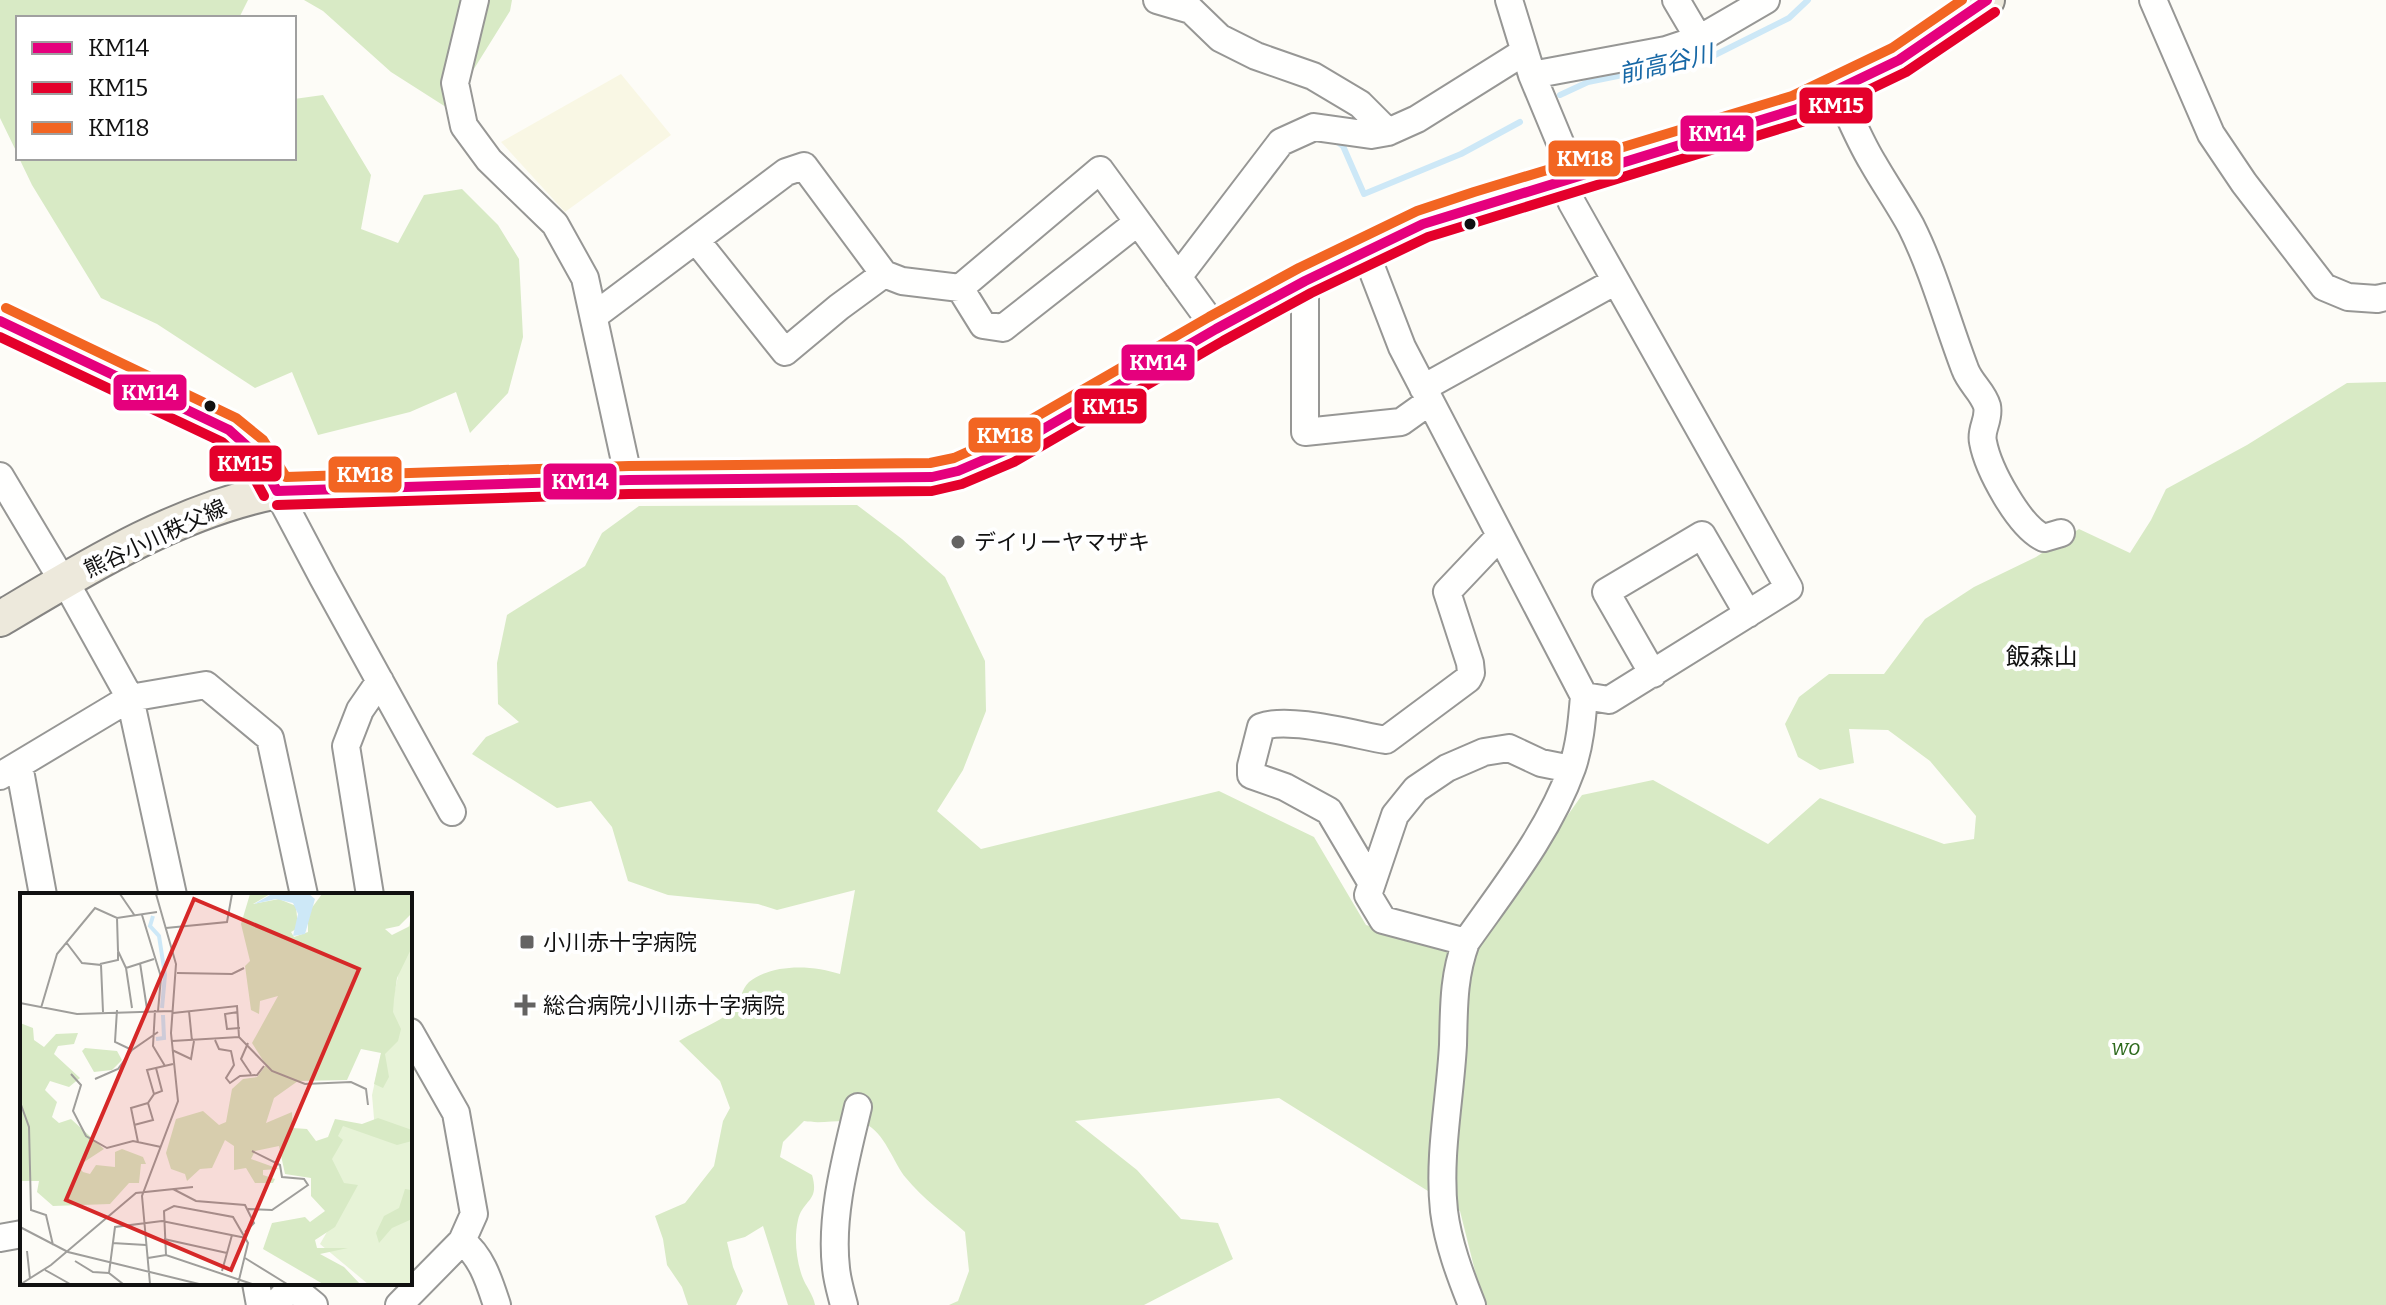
<svg xmlns="http://www.w3.org/2000/svg" width="2386" height="1305" font-family="Bitter,'Noto Sans JP',serif">
<style>
.farmland{fill:#f9f7e4}
.forest{fill:#d8eac5}
.lines{fill:none;stroke-linecap:round;stroke-linejoin:round}
.stream{stroke:#cde8f7;stroke-width:6}
.minor-casing{stroke:#979795;stroke-width:30}
.major-casing{stroke:#858482;stroke-width:38}
.minor{stroke:#fffffe;stroke-width:26}
.major{stroke:#ede9dc;stroke-width:34}
.bus-1-casing{stroke:#fff;stroke-width:16}
.bus-2-casing{stroke:#fff;stroke-width:16}
.bus-3-casing{stroke:#fff;stroke-width:16}
.bus-1{stroke:#e5007d;stroke-width:10}
.bus-2{stroke:#e4002b;stroke-width:10}
.bus-3{stroke:#f26522;stroke-width:10}
.bus-dot{fill:#111;stroke:#fff;stroke-width:3}
.poi-dot{fill:#646362;stroke:#fff;stroke-width:3}
.labels{text-anchor:middle;stroke-width:8;stroke-linejoin:round;paint-order:stroke}
.street-label{font-size:22px;fill:#111;stroke:#fff}
.poi-label{font-size:22px;fill:#111;stroke:#fff;text-anchor:start}
.park-label{font-size:22px;font-style:italic;fill:#2f6b1f;stroke:#fff}
.water-label{font-size:24px;font-style:italic;fill:#1768a6;stroke:#fff}
.neighbourhood-label{font-size:24px;fill:#111;stroke:#fff}
.inset-river{fill:none;stroke:#cde8f7;stroke-width:4}
.inset-road{fill:none;stroke:#9f9e9b;stroke-width:2}
.view{fill:#d62828;fill-opacity:0.15;stroke:#d62828;stroke-width:4}
.inset-edge{fill:none;stroke:#111;stroke-width:4}
.line-badge{stroke:#fff;stroke-width:3}
.badge-label{font-size:22px;text-anchor:middle;font-weight:bold;fill:#fff}
</style>
<rect width="100%" height="100%" fill="#fdfcf7"/>
<path class="farmland" d="M621,74L671,135L565,212L501,142Z"/>
<path class="forest" d="M0,0H248L239,18H18V155L0,118Z
M304,0H512L510,11L449,109L391,72L323,11Z
M323,95L371,175L361,229L398,243L424,195L462,189L498,225L519,259L523,337L508,393L470,433L456,392L410,412L318,435L292,372L255,388L157,324L101,298L32,185L19,158H294V99Z
M2386,382V1305H1486L1479,1287L1460,1211L1279,1098L1075,1121L1137,1170L1181,1219L1218,1223L1233,1259L1144,1305H949L958,1301L969,1271L965,1232C946,1215 922,1198 906,1178C894,1164 884,1131 865,1124C844,1117 825,1125 804,1121L783,1142L780,1157L812,1175C820,1202 803,1199 798,1220C794,1237 796,1259 802,1276C806,1287 813,1294 815,1305H788L763,1226L745,1237L727,1242L733,1267L743,1291L736,1305H688L682,1287L667,1265L663,1239L655,1216L685,1203L714,1166L723,1121L730,1108L720,1081L679,1041C694,1032 722,1021 734,1009C741,1002 741,989 749,982C773,963 813,965 840,974L855,890L777,910L758,904L668,895L628,881L612,827L591,801L557,808L472,754L486,737L519,722L498,704L497,663L507,615L585,566L602,533L639,506L857,505L902,539L945,577L985,661L986,711L963,770L937,811L981,849L1219,791L1314,837L1366,925L1439,947L1476,953L1519,884L1582,795L1653,780L1768,844L1820,798L1944,844L1974,839L1976,816L1930,761L1888,730L1849,729L1854,763L1820,770L1798,757L1785,724L1799,697L1829,674H1884L1925,619L1974,587L2036,557L2079,529L2130,553L2151,520L2166,489L2247,445L2347,383Z"/>
<g class="lines">
<path class="stream" d="M1560,95L1588,82L1711,57L1789,18L1808,0
M1335,140L1343,146L1364,194L1461,154L1520,122"/>
<g class="minor-casing">
<path id="minor" d="M475,0L455,83L464,126L489,160L555,224L585,278L629,480
M1157,0L1191,10L1220,38L1256,56L1313,76L1360,104L1388,132
M1509,0L1532,75L1574,176
M1676,0L1699,39
M2153,0L2211,134L2244,183L2324,287L2348,297L2377,299L2386,297
M1532,75L1666,50L1699,39L1766,0
M1838,91C1849,115 1859,140 1873,163C1885,184 1899,204 1911,226C1934,272 1947,322 1965,369C1970,383 1983,392 1987,406C1990,420 1980,429 1983,442C1988,469 2019,527 2044,538L2061,533
M1563,181L1572,203L1789,588L1609,700L1584,696
M696,240L785,352L839,307L884,274
M1365,251L1402,347L1584,696C1582,720 1580,745 1572,768C1549,832 1504,888 1466,942C1453,977 1454,1009 1453,1045C1450,1100 1438,1156 1444,1211C1448,1243 1460,1275 1472,1305
M1178,277L1281,142L1314,127L1371,135L1388,132L1417,119L1524,52
M1305,281V432L1401,422L1429,402
M960,288L983,325L1003,328L1138,222
M594,316L786,172L804,166L884,274L902,281L960,288L1100,170L1216,329
M0,321L229,430L248,442L266,463L277,491L323,578L452,812
M1423,388L1616,281
M0,476L55,568L65,581L130,698L173,895
M1653,674L1606,592L1702,535L1748,614
M19,765L43,895
M0,776L130,698L206,685L270,738L304,895
M1371,882L1329,811L1285,787L1251,775V766L1261,727C1288,716 1356,735 1386,740L1468,679L1471,673L1470,663L1447,592L1500,536
M370,895L346,746L360,710L380,681
M1466,942L1383,920L1368,895L1395,815L1416,789L1447,768L1484,752L1509,748L1541,763L1571,769
M0,1238L22,1234
M462,1241C482,1257 489,1281 497,1305
M256,1283L260,1305
M292,1287L314,1305
M275,1305L295,1283
M399,1305L462,1241L474,1214L456,1113L410,1032
M844,1305C841,1293 837,1280 836,1268C830,1215 846,1158 858,1107"/>
</g>
<g class="major-casing">
<path id="major" d="M0,619C87,567 177,511 277,491L629,480L932,477L958,471L1007,450L1216,329L1305,281L1423,224L1478,205L1797,109L1899,60L1987,0"/>
</g>
<use href="#minor" class="minor"/>
<use href="#major" class="major"/>
<g class="bus-1-casing">
<path id="bus-1" d="M0,321L229,430L258,456L277,491
M277,491L629,480L932,477L958,471L1007,450L1216,329L1305,281L1423,224L1797,109L1899,60L1987,0"/>
</g>
<g class="bus-2-casing">
<path id="bus-2" d="M0,337L222,442L247,465L264,496
M277,505L629,494L932,491L962,484L1014,462L1223,341L1311,293L1428,237L1802,122L1906,72L1995,12"/>
</g>
<g class="bus-3-casing">
<path id="bus-3" d="M6,308L236,418L263,440L286,477L629,466L930,463L954,458L1001,437L1209,317L1299,268L1417,211L1474,192L1792,96L1892,48L1962,0"/>
</g>
<use href="#bus-1" class="bus-1"/>
<use href="#bus-2" class="bus-2"/>
<use href="#bus-3" class="bus-3"/>
</g>
<g class="bus-dot">
<circle cx="1470" cy="224" r="7"/>
<circle cx="210" cy="406" r="7"/>
</g>
<g class="poi-dot">
<circle cx="958" cy="542" r="8"/>
<rect x="519" y="934" width="16" height="16" rx="4"/>
<path d="M521 993h8v8h8v8h-8v8h-8v-8h-8v-8h8z"/>
</g>
<g class="labels">
<g class="street-label">
<text transform="translate(155 538) rotate(-25)" y="8">熊谷小川秩父線</text>
</g>
<g class="poi-label">
<text x="974" y="550">デイリーヤマザキ</text>
<text x="543" y="950">小川赤十字病院</text>
<text x="543" y="1013">総合病院小川赤十字病院</text>
</g>
<g class="park-label">
<text x="2126" y="1055">wo</text>
</g>
<g class="water-label">
<text transform="translate(1666 64) rotate(-13)" y="8">前高谷川</text>
</g>
<g class="neighbourhood-label">
<text x="2042" y="665">飯森山</text>
</g>
</g>
<g transform="translate(20 893)">
<rect width="392" height="392" fill="#fdfcf7"/>
<path d="M392,19V391H348L300,351L330,299L306,267L322,232L355,237L352,202Z" fill="#e7f3d7"/>
<path d="M230,1H250L233,11L259,6L276,13L278,35L271,39L274,44L288,39V20L302,1H392V20L379,33L365,36L372,42L392,32V54L377,85L374,106L373,119L381,136L378,148L365,161L369,184L363,195L354,191L361,160L341,156L327,187L278,188L254,205L246,230L272,219L273,235L287,236L296,248L308,244L315,226L342,231L358,225L392,237V248L377,252L323,233L318,243L323,247L312,266L324,290L338,292L315,334L295,347L297,355H328L300,361L324,374L340,391H303L243,356L252,330L285,324L290,329L305,318L291,303V285L265,281L259,253L235,258L231,266L259,276L243,277V282L255,286L253,290H235L226,275L214,277V253L205,247L192,275L180,276L167,288L165,281L151,276L146,260L156,226L183,218L199,232L206,229L212,196L223,186L237,184L246,172L232,150L258,103L240,108L239,121L231,117L225,73L230,68L221,31ZM0,130L13,135L14,147L24,154L36,141L58,140L54,151L38,153L34,161L60,185L49,194L30,188L25,197L37,209L32,224L39,230L51,226L84,256L58,273L63,279L70,281L76,272L95,274V259L102,256L123,264L126,271H121L119,290H109L90,311L33,313L17,299L19,288H0ZM65,155L97,158L102,167L92,177L74,179L62,158ZM391,297L392,326L372,335L359,350L356,340L364,323L379,315L385,296Z" fill="#d8eac5"/>
<path d="M252,1H289L295,6L285,41L273,43L278,21L273,10L256,6L234,11Z" fill="#cde8f7"/>
<path class="inset-river" d="M133,23L130,33L139,43L145,82L142,115M136,146L144,145L143,122"/>
<path class="inset-road" d="M100,1L115,23M122,22L141,84L138,118M97,25L98,58L106,75M146,35L207,29L212,1M46,49L62,70L81,72L83,119M120,70L127,116M80,71L98,67V59M157,80L212,81L224,75M0,110L57,121L152,118M21,115L37,61L75,15L97,25L137,19M112,115L106,75L134,66M97,117L95,149L112,157M135,117L133,153L145,173M169,118L172,148M218,119L205,121L207,136L220,135M153,120L217,113L219,144M195,147L199,156L211,158L214,172L206,185L210,190L220,183L237,182L244,173M152,148L219,144L252,178L285,191L331,189L346,196L348,212M228,150L221,166L231,181M152,157L171,166L174,148M51,181L61,192L53,218L66,243L87,255L113,248L141,254M75,186L98,176L112,157L138,139M134,201L142,198L136,175M0,209L9,234L11,317L26,322L33,352M114,232L133,227L128,210L134,201L127,177L153,171M118,249L111,215L128,210M153,296L176,308L225,312L234,330L225,339M228,316L252,317L288,292L284,286L262,284L260,272L232,258M0,334L48,359L179,391M144,346L207,360M92,350L126,352M7,358L10,386M146,362L144,318L154,313L213,324L228,350L218,391M128,365L146,362L232,391M225,365L267,391M55,368L73,379L89,380M25,377L50,391M202,378L212,342M1,391L31,372L116,300L173,294M103,391L89,380L95,334L142,328L226,345M130,391L122,303L158,208L151,140L156,71L136,1"/>
<path class="view" d="M174,6L339,76L211,377L46,307Z"/>
<rect width="392" height="392" class="inset-edge"/>
</g>
<g class="line-badge">
<rect x="1798" y="86" width="76" height="39" rx="8" fill="#e4002b"/>
<rect x="1679" y="114" width="76" height="39" rx="8" fill="#e5007d"/>
<rect x="1547" y="139" width="75" height="39" rx="8" fill="#f26522"/>
<rect x="1120" y="343" width="76" height="39" rx="8" fill="#e5007d"/>
<rect x="112" y="373" width="76" height="39" rx="8" fill="#e5007d"/>
<rect x="1073" y="387" width="75" height="38" rx="8" fill="#e4002b"/>
<rect x="967" y="416" width="75" height="38" rx="8" fill="#f26522"/>
<rect x="208" y="444" width="75" height="39" rx="8" fill="#e4002b"/>
<rect x="327" y="455" width="76" height="39" rx="8" fill="#f26522"/>
<rect x="542" y="462" width="76" height="39" rx="8" fill="#e5007d"/>
</g>
<g class="badge-label">
<text x="1836" y="113">KM15</text>
<text x="1717" y="141">KM14</text>
<text x="1585" y="166">KM18</text>
<text x="1158" y="370">KM14</text>
<text x="150" y="400">KM14</text>
<text x="1110" y="414">KM15</text>
<text x="1005" y="443">KM18</text>
<text x="245" y="471">KM15</text>
<text x="365" y="482">KM18</text>
<text x="580" y="489">KM14</text>
</g>
<rect x="16" y="16" width="280" height="144" fill="#ffffff" stroke="#a0a0a0" stroke-width="2"/>
<rect x="32" y="42" width="40" height="12" fill="#e5007d" stroke="#a0a0a0" stroke-width="2"/>
<text x="88" y="56" font-size="24" fill="#111111">KM14</text>
<rect x="32" y="82" width="40" height="12" fill="#e4002b" stroke="#a0a0a0" stroke-width="2"/>
<text x="88" y="96" font-size="24" fill="#111111">KM15</text>
<rect x="32" y="122" width="40" height="12" fill="#f26522" stroke="#a0a0a0" stroke-width="2"/>
<text x="88" y="136" font-size="24" fill="#111111">KM18</text>
</svg>
